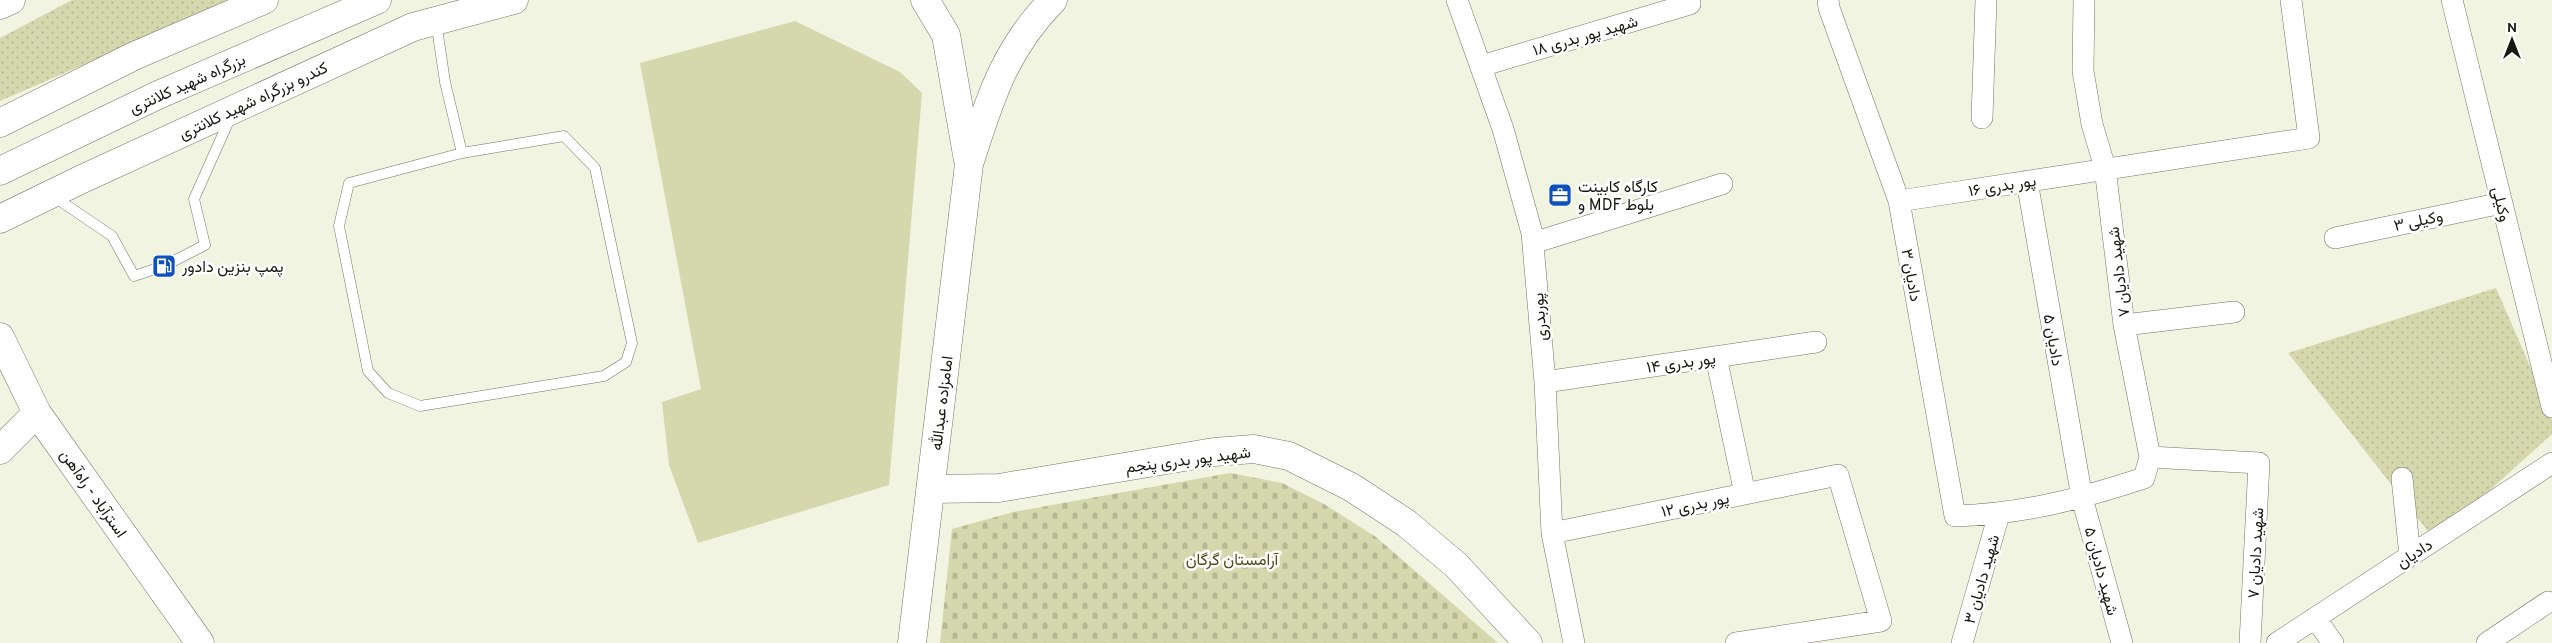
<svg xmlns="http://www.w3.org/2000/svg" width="2552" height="643" font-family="Overpass,Vazirmatn,sans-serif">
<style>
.grass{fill:url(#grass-dots)}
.cemetery{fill:url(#cemetery-stones)}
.garden{fill:#d5d7ac}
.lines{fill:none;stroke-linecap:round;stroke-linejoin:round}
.service-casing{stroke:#737465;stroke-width:11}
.minor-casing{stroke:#737465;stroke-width:22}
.secondary-casing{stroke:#737465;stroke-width:29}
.primary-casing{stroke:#737465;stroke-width:29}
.trunk-casing{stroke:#737465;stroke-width:29}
.service{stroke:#fff;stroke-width:10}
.minor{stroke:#fff;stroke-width:21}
.secondary{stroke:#fff;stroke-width:28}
.primary{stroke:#fff;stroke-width:28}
.trunk{stroke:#fff;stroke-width:28}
.labels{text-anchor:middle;stroke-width:5;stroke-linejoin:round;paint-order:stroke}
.street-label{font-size:16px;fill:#181812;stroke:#fff}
.poi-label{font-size:16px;fill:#181812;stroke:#fff;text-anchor:start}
.park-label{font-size:16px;fill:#4b4c16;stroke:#fff}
</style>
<defs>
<pattern id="grass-dots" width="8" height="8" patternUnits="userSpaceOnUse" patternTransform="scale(1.25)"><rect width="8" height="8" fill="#d5d7ac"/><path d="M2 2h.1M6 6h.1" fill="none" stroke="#b6b893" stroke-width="1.8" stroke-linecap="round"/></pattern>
<pattern id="cemetery-stones" width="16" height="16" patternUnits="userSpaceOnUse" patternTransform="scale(1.25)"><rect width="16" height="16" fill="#d5d7ac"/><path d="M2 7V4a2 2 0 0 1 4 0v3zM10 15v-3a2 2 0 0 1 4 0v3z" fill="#b6b893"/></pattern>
</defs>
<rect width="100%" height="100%" fill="#f2f4e2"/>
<path class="grass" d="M72,0H233L0,101V38Z
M2496,288L2552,417V434L2435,540L2288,353Z"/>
<path class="cemetery" d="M1230,473L1282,483L1324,504L1376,537L1498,643H940L952,529L1013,512Z"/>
<path class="garden" d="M795,21L900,72L922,93L889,485L698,543L669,465L662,402L701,389L640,63Z"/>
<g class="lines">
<g class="service-casing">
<path id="service" d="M436,21L445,82L462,153L564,136L595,168L632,343L626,362L604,376L420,406L388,393L368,371L339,226L349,183L462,153
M53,196L112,236L134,276L164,266L205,245L194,199L231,116"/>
</g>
<g class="minor-casing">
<path id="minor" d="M1457,0L1503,129L1532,233L1545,382L1552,533L1574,643
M1828,0L1829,8L1899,201L1955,516C2023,514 2080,499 2144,478L2150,457L2124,325L2105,168L2092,124L2083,71L2084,0
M2452,0L2552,407
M1481,66L1690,4
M1982,118L1986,0
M2027,181L2082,498L2122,643
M1899,201L2309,138L2291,0
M2335,238L2502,203
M1533,243L1722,184
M2124,325L2234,312
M1716,357L1745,494
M1545,382L1816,342
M2150,457L2259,463L2250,643
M2402,478L2410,556
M1552,533L1838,475L1881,621L1736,643
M2315,618L2333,643
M1962,643L1999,514
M2277,643L2552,463
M2487,643L2548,602"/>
</g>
<g class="secondary-casing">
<path id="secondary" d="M0,5L11,0
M0,219L80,180L413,27L514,0
M0,337L37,413L200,643
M0,450L37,413
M931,489L999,488L1214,452L1254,449L1289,456L1351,487L1406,523L1456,565L1528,643"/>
</g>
<g class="primary-casing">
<path id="primary" d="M925,0L946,35L968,160
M912,643L969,164C990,99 1004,50 1053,0"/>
</g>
<g class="trunk-casing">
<path id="trunk" d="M0,123L134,56L264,0
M0,171L158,95L377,0"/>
</g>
<use href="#service" class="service"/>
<use href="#minor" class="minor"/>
<use href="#secondary" class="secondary"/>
<use href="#primary" class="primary"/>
<use href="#trunk" class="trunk"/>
</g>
<defs>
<g id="office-square" transform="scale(1.25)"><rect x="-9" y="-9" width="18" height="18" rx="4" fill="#0e51bc" stroke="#fff"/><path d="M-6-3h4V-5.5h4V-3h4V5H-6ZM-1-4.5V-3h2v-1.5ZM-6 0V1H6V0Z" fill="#fff"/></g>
<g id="fuel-square" transform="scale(1.25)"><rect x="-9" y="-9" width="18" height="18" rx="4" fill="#0e51bc" stroke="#fff"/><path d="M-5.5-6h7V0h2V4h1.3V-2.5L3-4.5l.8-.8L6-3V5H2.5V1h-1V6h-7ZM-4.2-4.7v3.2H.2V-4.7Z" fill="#fff"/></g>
</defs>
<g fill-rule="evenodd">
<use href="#office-square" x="1560" y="195"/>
<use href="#fuel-square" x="164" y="266"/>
</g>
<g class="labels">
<g class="street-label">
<text transform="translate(1585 35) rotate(-16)" y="6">شهید پور بدری ۱۸</text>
<text transform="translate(187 83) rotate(-24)" y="6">بزرگراه شهید کلانتری</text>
<text transform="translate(253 100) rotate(-25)" y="6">کندرو بزرگراه شهید کلانتری</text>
<text transform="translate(2002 185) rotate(-9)" y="6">پور بدری ۱۶</text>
<text transform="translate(2502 204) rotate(76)" y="6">وکیلی</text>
<text transform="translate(2418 220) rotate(-12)" y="6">وکیلی ۳</text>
<text transform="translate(2118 272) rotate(-97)" y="6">شهید دادیان ۷</text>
<text transform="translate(1912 275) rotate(80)" y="6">دادیان ۳</text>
<text transform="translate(1539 317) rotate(-95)" y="6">پوربدری</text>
<text transform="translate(2054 340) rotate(80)" y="6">دادیان ۵</text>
<text transform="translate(1681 362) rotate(-8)" y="6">پور بدری ۱۴</text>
<text transform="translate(941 403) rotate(-83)" y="6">امامزاده عبدالله</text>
<text transform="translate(1188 459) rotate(-7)" y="6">شهید پور بدری پنجم</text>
<text transform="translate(94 493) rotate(55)" y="6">استرآباد - راه‌آهن</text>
<text transform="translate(1695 504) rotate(-12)" y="6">پور بدری ۱۲</text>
<text transform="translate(2255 553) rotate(-87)" y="6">۷ شهید دادیان</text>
<text transform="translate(2414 553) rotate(-33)" y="6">دادیان</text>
<text transform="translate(2102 571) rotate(75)" y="6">۵ شهید دادیان</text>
<text transform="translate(1981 579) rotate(-74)" y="6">۳ شهید دادیان</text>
</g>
<g class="poi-label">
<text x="1578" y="192">کارگاه کابینت<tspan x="1578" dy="18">و MDF بلوط</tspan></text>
<text x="182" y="272">پمپ بنزین دادور</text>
</g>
<g class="park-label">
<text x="1232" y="565">آرامستان گرگان</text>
</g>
</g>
<g transform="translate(2512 40)" stroke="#ffffff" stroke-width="4" paint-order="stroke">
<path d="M0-4L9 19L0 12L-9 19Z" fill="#181812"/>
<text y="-8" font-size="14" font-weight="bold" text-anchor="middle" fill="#181812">N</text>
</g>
</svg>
